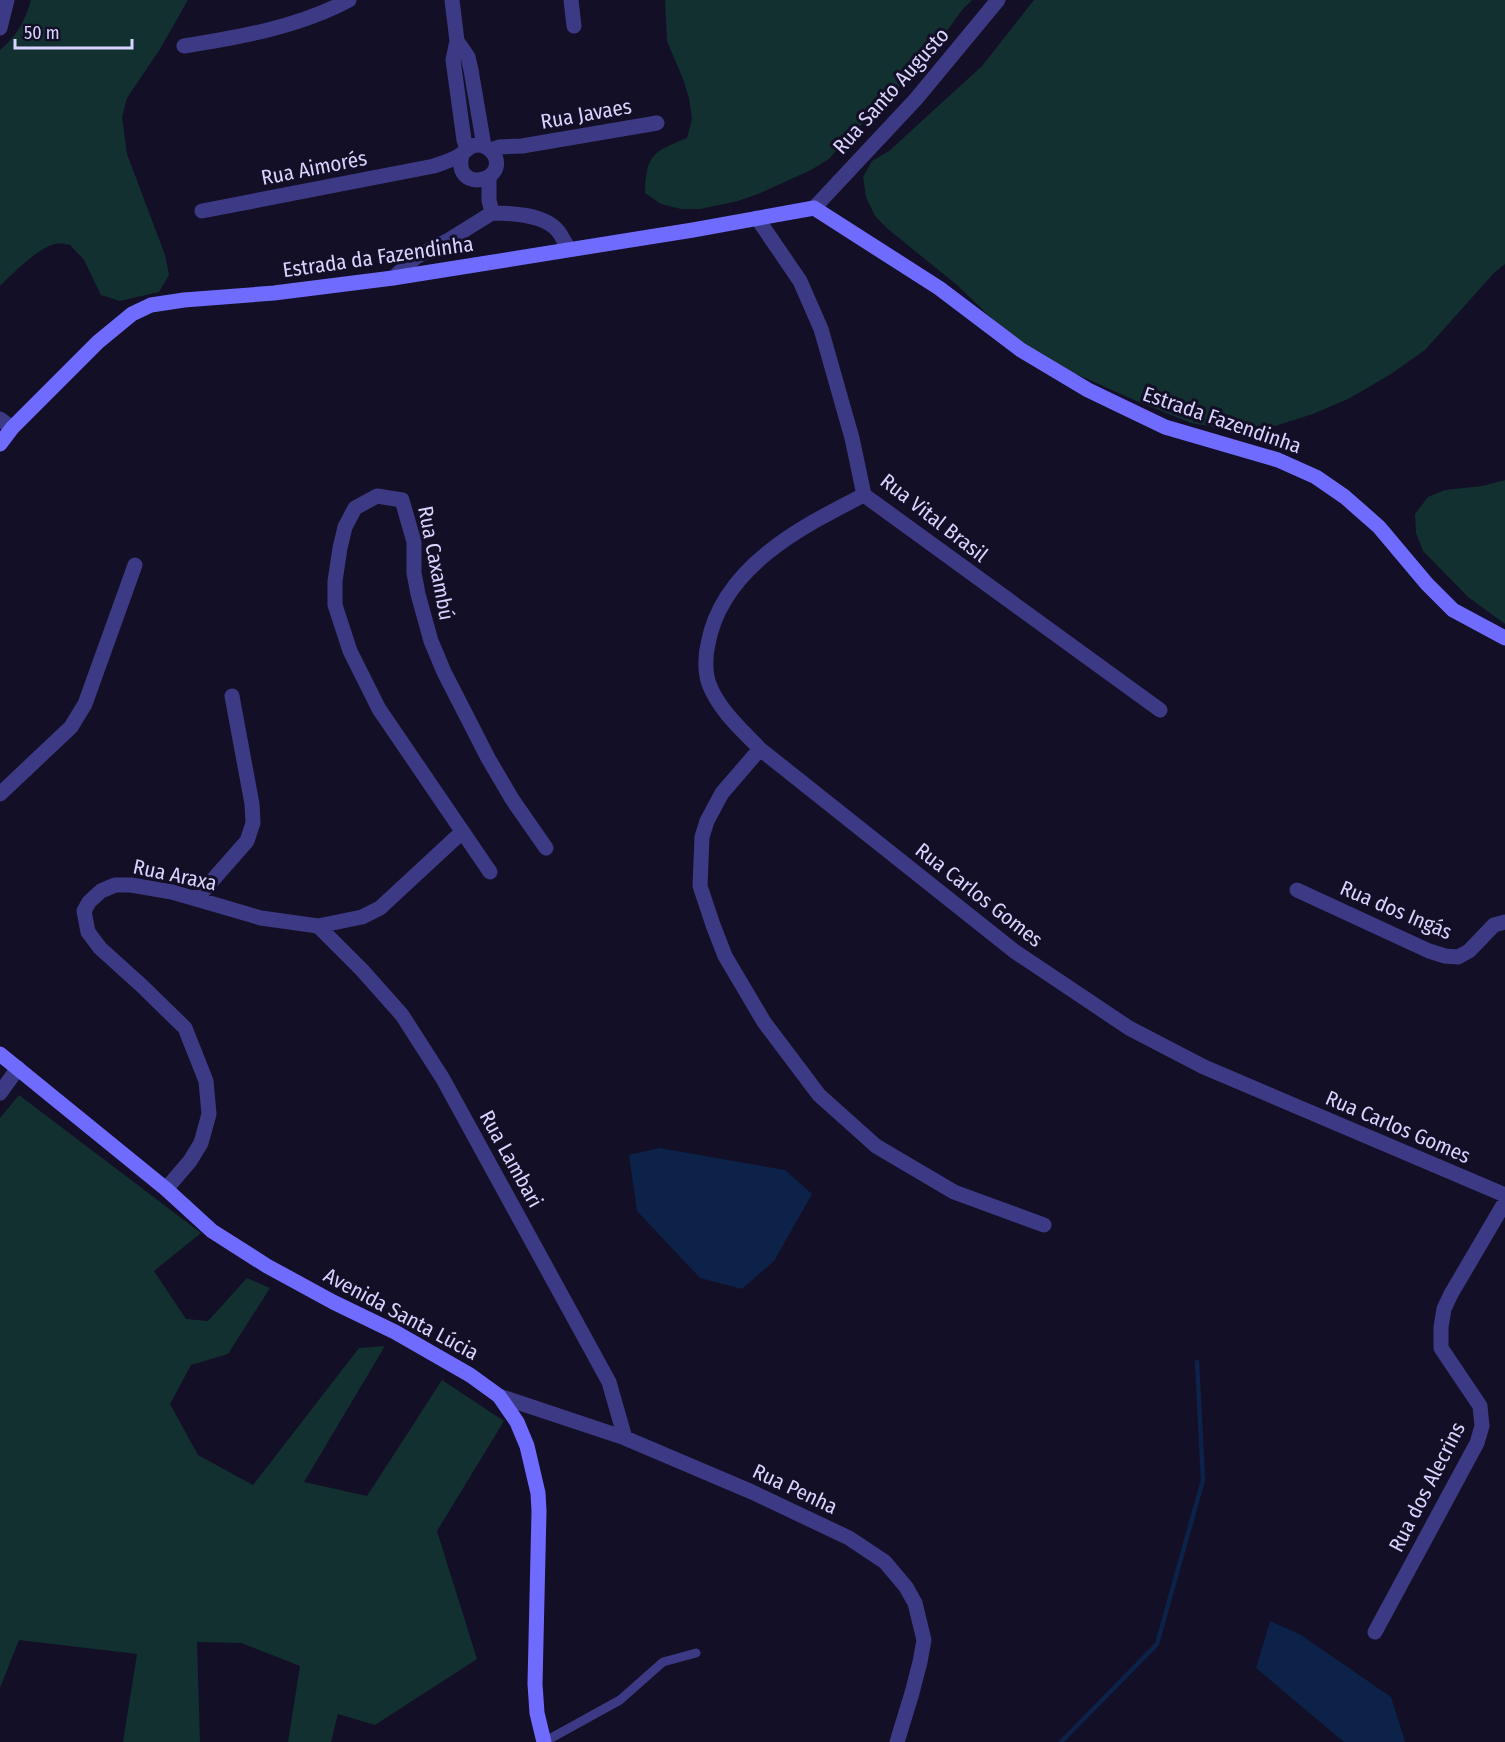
<svg xmlns="http://www.w3.org/2000/svg" width="1505" height="1742" font-family="'Fira Sans Condensed',sans-serif">
<style>
.green{fill:#12302f}
.water{fill:#0c2248}
.lines{fill:none;stroke-linecap:round;stroke-linejoin:round}
.stream{stroke:#0c2248;stroke-width:4.5}
.lane{stroke:#3d3a85;stroke-width:9}
.street{stroke:#3d3a85;stroke-width:15}
.secondary{stroke:#6f6bff;stroke-width:15}
.labels{text-anchor:middle;stroke-width:6;stroke-linejoin:round;paint-order:stroke}
.street-label{font-size:21px;fill:#d9d4ff;stroke:#130f26}
</style>
<rect width="100%" height="100%" fill="#130f26"/>
<path class="green" d="M31,0H188L160,49L127,98L122,117L127,154L165,255L169,275L159,292L120,301L101,295L84,260L70,245C66,244 60,243 55,244C39,247 12,274 0,286V50C17,36 25,21 31,0Z
M665,0H972L962,10L927,59L913,74L843,143L829,159L811,170L758,194L738,201L700,209H681L661,204L645,193C646,154 653,152 687,138L692,119L689,98L683,79L667,41Z
M1034,0H1505V264L1494,273L1425,350L1391,374L1350,398L1313,414L1275,426L1232,430L1191,423L1134,400L1065,369L1014,340L957,285L889,230L875,216L866,197L863,177L872,161L889,151L982,66Z
M1505,480V624L1468,597L1423,551L1416,533L1415,514L1428,497L1445,490L1482,486Z
M19,1095L201,1233L154,1271L186,1319L208,1321L247,1278L270,1288L228,1354L191,1365L170,1404L198,1455L253,1485L359,1348L385,1346L304,1482L367,1496L442,1380L504,1421L437,1531L477,1659L375,1725L338,1714L331,1742H288L300,1666L241,1643L197,1642L200,1742H123L137,1654L19,1640L0,1688V1118Z"/>
<path class="water" d="M659,1148L785,1170L812,1194L774,1261L742,1289L700,1278L637,1211L629,1155Z
M1270,1621L1301,1635L1391,1697L1405,1742H1344L1256,1668Z"/>
<g class="lines">
<path class="stream" d="M1061,1742L1157,1644L1203,1480L1197,1362"/>
<path class="lane" d="M544,1742L620,1700L663,1662L696,1653"/>
<path class="street" d="M452,0L457,41L453,60L464,140L467,149
M571,0L574,26
M0,28L7,0
M457,41L468,57L471,70L484,146
M184,46C240,37 299,27 349,0
M491,150L499,147L522,146L657,123
M489,177V200L492,213
M814,208L916,99L998,0
M202,211L434,166C442,163 453,160 460,155C467,151 470,144 480,145C486,146 492,151 495,156C506,184 452,192 462,155
M492,213C512,213 544,214 558,231C562,236 565,243 568,248
M757,218L800,281L821,329L852,438L864,495L1160,710
M393,278L416,257L447,241L492,213
M0,419L12,428
M864,495C801,527 722,567 708,644C705,656 705,673 709,684C719,710 741,729 760,749L1014,951L1129,1028L1204,1067L1505,1195
M760,749L722,793L707,821L702,837L700,886L713,925L725,956L764,1022L819,1095L876,1146L954,1192L1044,1225
M0,794L71,727L85,704L135,565
M490,872L379,709L350,651L335,605V581L340,548L345,527L355,508L377,496L402,500L414,542V573L418,594L431,641L444,672L488,758L512,799L546,848
M1297,890L1429,951L1445,956L1458,957L1469,951L1494,925L1505,922
M196,899L247,841L253,823L252,804L232,696
M318,926L362,970L402,1015L443,1079L609,1382L625,1438
M0,1093L18,1068
M166,1189L190,1161L201,1143L209,1114L206,1081L185,1028L142,986L100,948L88,932L84,911L89,902L101,891L115,885H131L172,892L261,918L318,926L362,917L380,908L462,832
M499,1396L625,1438L752,1492L849,1538L885,1562L906,1587L915,1603L924,1640L920,1662L912,1693L897,1742
M1375,1632L1477,1443L1482,1426L1480,1406L1441,1348V1327L1444,1309L1451,1294L1505,1202"/>
<path class="secondary" d="M0,444L12,428L98,342L132,314L151,305L184,300L274,293L393,278L693,230L814,208L939,288L1021,350L1088,390L1165,427L1278,460L1316,477L1345,497L1379,527L1427,584L1453,610L1505,638
M0,1054L166,1189L212,1231L267,1266L333,1302L395,1332L470,1375L499,1396L517,1422L527,1446L538,1493L539,1511L535,1684L537,1713L544,1742"/>
</g>
<g class="labels">
<g class="street-label">
<text transform="translate(891 91) rotate(-48)" y="7">Rua Santo Augusto</text>
<text transform="translate(586 114) rotate(-10)" y="7">Rua Javaes</text>
<text transform="translate(314 168) rotate(-11)" y="7">Rua Aimorés</text>
<text transform="translate(378 257) rotate(-8)" y="7">Estrada da Fazendinha</text>
<text transform="translate(1222 420) rotate(19)" y="7">Estrada Fazendinha</text>
<text transform="translate(934 518) rotate(38)" y="7">Rua Vital Brasil</text>
<text transform="translate(436 563) rotate(79)" y="7">Rua Caxambú</text>
<text transform="translate(175 875) rotate(12)" y="7">Rua Araxa</text>
<text transform="translate(979 895) rotate(38)" y="7">Rua Carlos Gomes</text>
<text transform="translate(1396 910) rotate(23)" y="7">Rua dos Ingás</text>
<text transform="translate(1398 1127) rotate(23)" y="7">Rua Carlos Gomes</text>
<text transform="translate(511 1159) rotate(61)" y="7">Rua Lambari</text>
<text transform="translate(401 1314) rotate(28)" y="7">Avenida Santa Lúcia</text>
<text transform="translate(1427 1487) rotate(-63)" y="7">Rua dos Alecrins</text>
<text transform="translate(795 1489) rotate(25)" y="7">Rua Penha</text>
</g>
</g>
<path d="M15 39v9h117v-9" fill="none" stroke="#d9d4ff" stroke-width="3"/>
<text x="24" y="39" font-size="18" fill="#d9d4ff" stroke="#130f26" stroke-width="4.5" paint-order="stroke">50 m</text>
</svg>
